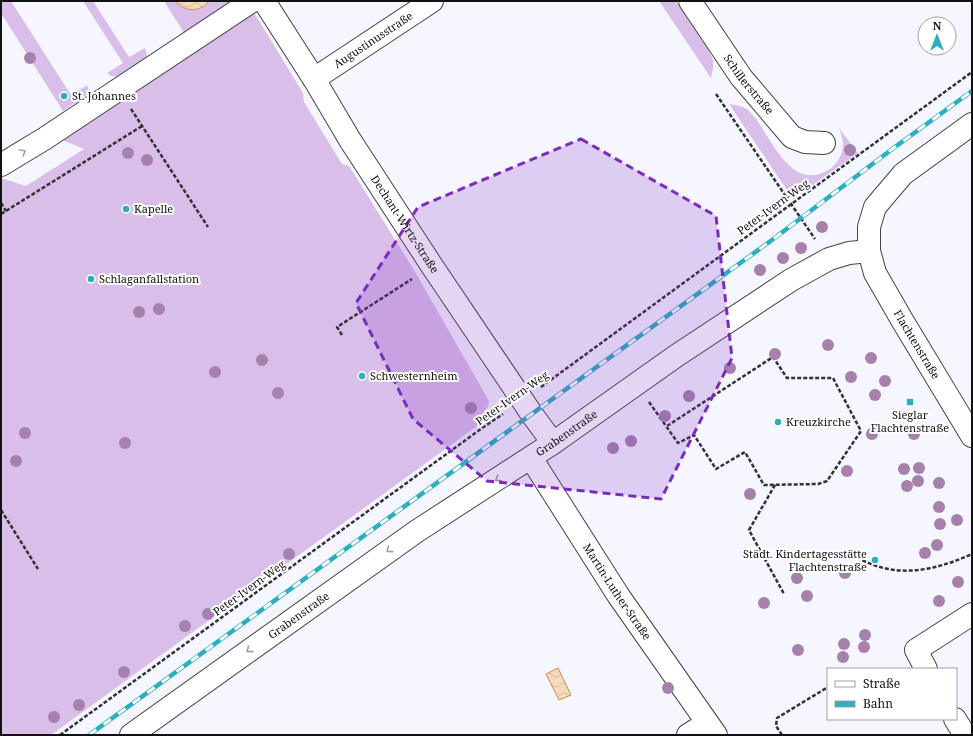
<svg xmlns="http://www.w3.org/2000/svg" width="973" height="736" font-family="'Noto Serif',serif">
<style>
.grass{fill:#dabeea}
.water{fill:url(#water-waves);stroke:#cb8f43}
.lines{fill:none;stroke-linecap:round;stroke-linejoin:round}
.minor-casing{stroke:#444;stroke-width:24}
.path{stroke:#333;stroke-width:2.5;stroke-dasharray:4 2;stroke-linecap:butt}
.minor{stroke:#fff;stroke-width:22}
.rail-casing{stroke:#2baebf;stroke-width:4.5}
.rail{stroke:#fff;stroke-width:3;stroke-dasharray:9;stroke-linecap:butt}
.tree{fill:#a681ac}
.oneway{stroke:#a0a0a0}
.marked{fill:#7b2cbf;fill-opacity:0.2;stroke:#7b2cbf;stroke-width:3;stroke-dasharray:8 5;stroke-linejoin:round}
.poi-dot{fill:#2baebf;stroke:#fff;stroke-width:1.5}
.labels{text-anchor:middle;stroke-width:4;stroke-linejoin:round;paint-order:stroke}
.street-label{font-size:11px;fill:#111;stroke:#fff}
.poi-label{font-size:11px;fill:#111;stroke:#fff;text-anchor:start}
</style>
<defs>
<pattern id="water-waves" width="16" height="10" patternUnits="userSpaceOnUse"><rect width="16" height="10" fill="#f5dabb"/><path d="M0 5q4-4 8 0t8 0" fill="none" stroke="#d1baa0"/></pattern>
</defs>
<rect width="100%" height="100%" fill="#f5f6ff"/>
<path class="grass" d="M1,1H11L71,95L87,85L89,91L86,96L63,111L1,13Z
M83,1H93L129,57L145,48L147,56L146,59L118,77L111,76L107,73L123,63Z
M164,1H247L303,93L304,102L342,164L349,166L414,270L489,401L484,421L51,735H1V178L26,186L84,149L60,139L196,52Z
M659,1H676L708,49L713,60V68L711,78Z
M729,104C735,105 744,106 749,111C769,130 786,187 822,173C830,170 836,165 840,157C845,147 843,138 839,128L858,153L797,196L787,190Z"/>
<path class="water" d="M175,1H209C200,13 185,12 175,1Z
M558,668L571,695L559,700L546,674Z"/>
<g class="lines">
<g class="minor-casing">
<g id="minor">
<path id="s1" d="M264,1L314,79L350,140L432,266L531,413L553,443"/>
<path id="s2" d="M690,1L741,77L792,137L805,142L824,143"/>
<path id="s3" d="M314,79L432,1"/>
<path id="s4" d="M972,124L903,174L875,207L869,227V251L875,273L902,320L972,436"/>
<path d="M1,165L44,139L252,1"/>
<path id="s5" d="M531,458L618,595L716,735"/>
<path d="M926,669L916,650L972,614"/>
<path d="M955,719L965,735"/>
<path id="s6" d="M131,735L417,531L553,443L676,356L791,280L829,259L849,253L869,251"/>
<path d="M688,735L707,723"/>
</g>
</g>
<path class="path" d="M716,94L815,239
M131,109L208,227
M1,203L6,211
M1,214L142,126
M342,335L337,327L412,279
M541,387L972,72
M649,402L678,443L694,435L716,469L745,452L764,485L818,484L827,481L861,431L833,378H787L773,357L667,426
M775,485L749,530L784,594
M1,510L38,569
M852,554C891,580 932,572 972,554
M60,735L485,426L503,414
M782,735L776,726L777,718L828,687"/>
<use href="#minor" class="minor"/>
<g class="rail-casing">
<path id="rail" d="M89,735L772,240L895,147L972,91"/>
</g>
<use href="#rail" class="rail"/>
</g>
<g class="tree">
<circle cx="30" cy="58" r="6"/>
<circle cx="850" cy="150" r="6"/>
<circle cx="128" cy="153" r="6"/>
<circle cx="147" cy="160" r="6"/>
<circle cx="822" cy="227" r="6"/>
<circle cx="801" cy="248" r="6"/>
<circle cx="783" cy="258" r="6"/>
<circle cx="760" cy="270" r="6"/>
<circle cx="159" cy="309" r="6"/>
<circle cx="139" cy="312" r="6"/>
<circle cx="828" cy="345" r="6"/>
<circle cx="775" cy="354" r="6"/>
<circle cx="871" cy="358" r="6"/>
<circle cx="262" cy="360" r="6"/>
<circle cx="730" cy="368" r="6"/>
<circle cx="215" cy="372" r="6"/>
<circle cx="851" cy="377" r="6"/>
<circle cx="885" cy="381" r="6"/>
<circle cx="278" cy="393" r="6"/>
<circle cx="875" cy="395" r="6"/>
<circle cx="689" cy="396" r="6"/>
<circle cx="471" cy="408" r="6"/>
<circle cx="665" cy="416" r="6"/>
<circle cx="25" cy="433" r="6"/>
<circle cx="872" cy="434" r="6"/>
<circle cx="914" cy="434" r="6"/>
<circle cx="631" cy="441" r="6"/>
<circle cx="125" cy="443" r="6"/>
<circle cx="613" cy="448" r="6"/>
<circle cx="16" cy="461" r="6"/>
<circle cx="919" cy="468" r="6"/>
<circle cx="904" cy="469" r="6"/>
<circle cx="847" cy="471" r="6"/>
<circle cx="918" cy="481" r="6"/>
<circle cx="939" cy="483" r="6"/>
<circle cx="907" cy="486" r="6"/>
<circle cx="750" cy="494" r="6"/>
<circle cx="939" cy="507" r="6"/>
<circle cx="957" cy="520" r="6"/>
<circle cx="940" cy="524" r="6"/>
<circle cx="937" cy="545" r="6"/>
<circle cx="925" cy="553" r="6"/>
<circle cx="289" cy="554" r="6"/>
<circle cx="845" cy="573" r="6"/>
<circle cx="797" cy="578" r="6"/>
<circle cx="958" cy="582" r="6"/>
<circle cx="807" cy="596" r="6"/>
<circle cx="939" cy="601" r="6"/>
<circle cx="764" cy="603" r="6"/>
<circle cx="208" cy="614" r="6"/>
<circle cx="185" cy="626" r="6"/>
<circle cx="865" cy="635" r="6"/>
<circle cx="844" cy="644" r="6"/>
<circle cx="864" cy="647" r="6"/>
<circle cx="798" cy="650" r="6"/>
<circle cx="843" cy="657" r="6"/>
<circle cx="124" cy="672" r="6"/>
<circle cx="668" cy="688" r="6"/>
<circle cx="79" cy="705" r="6"/>
<circle cx="54" cy="717" r="6"/>
</g>
<defs><path id="oneway-chevron" d="M-2-3.5L2.5 0L-2 3.5" fill="none" stroke-width="1.6" stroke-linecap="round" stroke-linejoin="round"/></defs>
<g class="oneway">
<use href="#oneway-chevron" transform="translate(23 152) rotate(-31)"/>
<use href="#oneway-chevron" transform="translate(498 479) rotate(148)"/>
<use href="#oneway-chevron" transform="translate(389 550) rotate(144)"/>
<use href="#oneway-chevron" transform="translate(249 650) rotate(144)"/>
</g>
<path class="marked" d="M581,139L716,216L732,358L661,499L487,481L413,419L356,303L418,207Z"/>
<g class="poi-dot">
<circle cx="64" cy="96" r="4"/>
<circle cx="126" cy="209" r="4"/>
<circle cx="91" cy="279" r="4"/>
<circle cx="362" cy="376" r="4"/>
<rect x="906" y="398" width="8" height="8" rx="2"/>
<circle cx="778" cy="422" r="4"/>
<circle cx="875" cy="560" r="4"/>
</g>
<g class="labels">
<g class="street-label">
<text dy="4" stroke="none"><textPath href="#s3" startOffset="71">Augustinusstraße</textPath></text>
<text dy="4" stroke="none"><textPath href="#s2" startOffset="102">Schillerstraße</textPath></text>
<text transform="translate(773 207) rotate(-36)" y="4">Peter-Ivern-Weg</text>
<text dy="4" stroke="none"><textPath href="#s1" startOffset="264">Dechant-Wirtz-Straße</textPath></text>
<text dy="4" stroke="none"><textPath href="#s4" startOffset="279">Flachtenstraße</textPath></text>
<text transform="translate(512 398) rotate(-35)" y="4">Peter-Ivern-Weg</text>
<text dy="4" stroke="none"><textPath href="#s6" startOffset="530">Grabenstraße</textPath></text>
<text transform="translate(249 588) rotate(-36)" y="4">Peter-Ivern-Weg</text>
<text dy="4" stroke="none"><textPath href="#s5" startOffset="159">Martin-Luther-Straße</textPath></text>
<text dy="4" stroke="none"><textPath href="#s6" startOffset="206">Grabenstraße</textPath></text>
</g>
<g class="poi-label">
<text x="72" y="100">St. Johannes</text>
<text x="134" y="213">Kapelle</text>
<text x="99" y="283">Schlaganfallstation</text>
<text x="370" y="380">Schwesternheim</text>
<text x="910" y="419" text-anchor="middle">Sieglar<tspan x="910" dy="13">Flachtenstraße</tspan></text>
<text x="786" y="426">Kreuzkirche</text>
<text x="867" y="558" text-anchor="end">Städt. Kindertagesstätte<tspan x="867" dy="13">Flachtenstraße</tspan></text>
</g>
</g>
<rect width="973" height="736" fill="none" stroke="#111111" stroke-width="4"/>
<rect x="827" y="668" width="130" height="52" fill="#ffffff" stroke="#a0a0a0"/>
<rect x="835" y="681" width="20" height="6" fill="#ffffff" stroke="#a0a0a0"/>
<text x="863" y="688" font-size="12" fill="#111111">Straße</text>
<rect x="835" y="701" width="20" height="6" fill="#2baebf" stroke="#a0a0a0"/>
<text x="863" y="708" font-size="12" fill="#111111">Bahn</text>
<g transform="translate(937 36)"><circle r="19" fill="#ffffff" stroke="#a0a0a0"/>
<path d="M0-3L7 15L0 10L-7 15Z" fill="#2baebf"/>
<text y="-6" font-size="11" font-weight="bold" text-anchor="middle" fill="#111111">N</text>
</g>
</svg>
